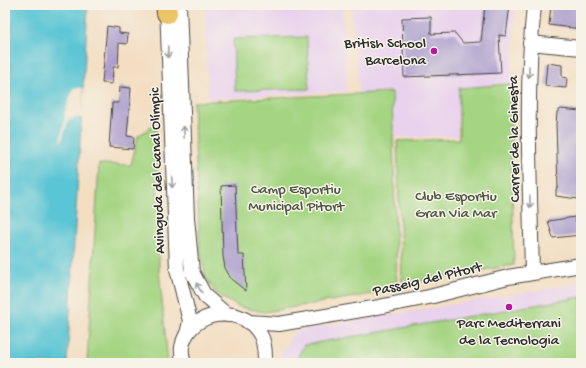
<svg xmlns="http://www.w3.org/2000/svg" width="586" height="368" font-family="'Gochi Hand',sans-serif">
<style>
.built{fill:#e9d2ed}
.green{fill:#a5d583;stroke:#688057}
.water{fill:#5ac5d4;stroke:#427880}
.pier{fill:#f3dec2}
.building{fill:#ac9ecd}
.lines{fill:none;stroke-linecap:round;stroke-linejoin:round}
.minor-casing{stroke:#494642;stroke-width:16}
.highway-casing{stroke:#494642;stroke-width:22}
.minor{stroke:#fff;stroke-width:14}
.highway{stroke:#edc569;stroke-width:20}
.oneway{stroke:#a0a0a0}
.poi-dot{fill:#b5179e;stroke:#f7f3e8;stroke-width:1.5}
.labels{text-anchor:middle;stroke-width:3;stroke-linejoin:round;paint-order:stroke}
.poi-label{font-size:15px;fill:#2b2b2b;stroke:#f7f3e8;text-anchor:end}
.street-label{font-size:15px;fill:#2b2b2b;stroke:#f7f3e8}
.park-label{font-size:15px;fill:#4a5641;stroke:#f7f3e8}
</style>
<rect width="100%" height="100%" fill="#f7f3e8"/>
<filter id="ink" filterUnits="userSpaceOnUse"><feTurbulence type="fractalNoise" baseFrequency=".025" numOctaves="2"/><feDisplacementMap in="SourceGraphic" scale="8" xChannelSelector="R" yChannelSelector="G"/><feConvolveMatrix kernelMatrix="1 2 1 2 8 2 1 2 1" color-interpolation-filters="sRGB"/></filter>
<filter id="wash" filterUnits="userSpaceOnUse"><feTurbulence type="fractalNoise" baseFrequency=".012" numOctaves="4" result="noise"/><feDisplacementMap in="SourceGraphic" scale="16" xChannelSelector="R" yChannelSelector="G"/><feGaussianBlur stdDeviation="0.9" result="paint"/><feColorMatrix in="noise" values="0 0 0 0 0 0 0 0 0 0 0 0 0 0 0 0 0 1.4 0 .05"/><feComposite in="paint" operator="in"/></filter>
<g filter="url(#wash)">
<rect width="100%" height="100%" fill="#f3dec2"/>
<path class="built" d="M205,5H342L347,91L208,99Z
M351,5H516L511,83L459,88L457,136L395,137L392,93L359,94Z
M581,283V363H280V357L295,331Z"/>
<path class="green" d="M307,37L309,89L235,91L233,39Z
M510,84L514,265L402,284L397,141L459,139V88Z
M392,92L397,290L264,312L240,307L219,296L206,279L200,248L193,102Z
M156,124L159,270L168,363H87L99,164L131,165L138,136Z
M581,297V363H295L304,345Z"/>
<path class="water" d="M5,5H88L67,363H5Z"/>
<path class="pier" d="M73,88H83L82,118L73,117V120L68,119L62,141H60L65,119V112Z"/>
<g id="blocks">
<path class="building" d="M485,5H510L506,36L499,35L501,73L404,77L402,18L431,17V34L455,33L463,43L481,42Z
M551,5H581V29L549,25Z
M107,26L119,28V33L128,34L127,44L119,43L118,67H113L112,84L102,83Z
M547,63L562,65V77L567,78L566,88L545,86Z
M120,87L131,88L127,136L134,137L133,149L109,147L112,103H119Z
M561,109L581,111L578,157H580L579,176H581L578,199L556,196V189L558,188L556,124L557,112Z
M235,185L238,255H244L246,291L231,279L225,268L223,256L221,186Z
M575,217L576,222H581V235L553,238L548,221Z"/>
</g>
</g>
<g filter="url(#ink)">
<use href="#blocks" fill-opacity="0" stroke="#494642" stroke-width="1"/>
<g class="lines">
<g class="minor-casing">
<path id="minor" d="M167,5L177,269L190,321L187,334
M179,5L187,218L192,272L205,296L227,315
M530,43L581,48
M532,272C530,183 525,94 534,5
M248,322L279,324L373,308L429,297L508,277L581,265
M183,363C183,358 181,352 182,347C188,310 244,302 261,336C265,344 265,354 265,363"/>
</g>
<g class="highway-casing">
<path id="highway" d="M166,5L167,13"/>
</g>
<use href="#minor" class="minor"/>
<use href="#highway" class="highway"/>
</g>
<defs><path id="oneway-shaft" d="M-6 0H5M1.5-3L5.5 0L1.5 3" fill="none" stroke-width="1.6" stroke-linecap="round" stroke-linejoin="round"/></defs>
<g class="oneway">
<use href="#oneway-shaft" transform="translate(168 52) rotate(88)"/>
<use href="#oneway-shaft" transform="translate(529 72) rotate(90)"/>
<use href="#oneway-shaft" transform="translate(184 132) rotate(-92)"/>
<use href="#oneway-shaft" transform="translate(172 182) rotate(88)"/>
<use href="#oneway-shaft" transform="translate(530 202) rotate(88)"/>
<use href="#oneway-shaft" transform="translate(199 288) rotate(-121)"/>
</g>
</g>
<g class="poi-dot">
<circle cx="434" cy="51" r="4"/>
<circle cx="509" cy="307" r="4"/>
</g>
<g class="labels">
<g class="poi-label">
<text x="426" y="47">British School<tspan x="426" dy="17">Barcelona</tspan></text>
<text x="509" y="327" text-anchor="middle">Parc Mediterrani<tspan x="509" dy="17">de la Tecnologia</tspan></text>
</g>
<g class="street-label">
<text transform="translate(513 139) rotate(-91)" y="5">Carrer de la Ginesta</text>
<text transform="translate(156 171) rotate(-92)" y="5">Avinguda del Canal Olímpic</text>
<text transform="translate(427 278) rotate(-13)" y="5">Passeig del Pitort</text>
</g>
<g class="park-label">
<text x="296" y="193">Camp Esportiu<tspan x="296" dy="17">Municipal Pitort</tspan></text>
<text x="456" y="200">Club Esportiu<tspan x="456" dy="17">Gran Via Mar</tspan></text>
</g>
</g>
<rect width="586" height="368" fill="none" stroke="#f7f3e8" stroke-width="20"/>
</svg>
